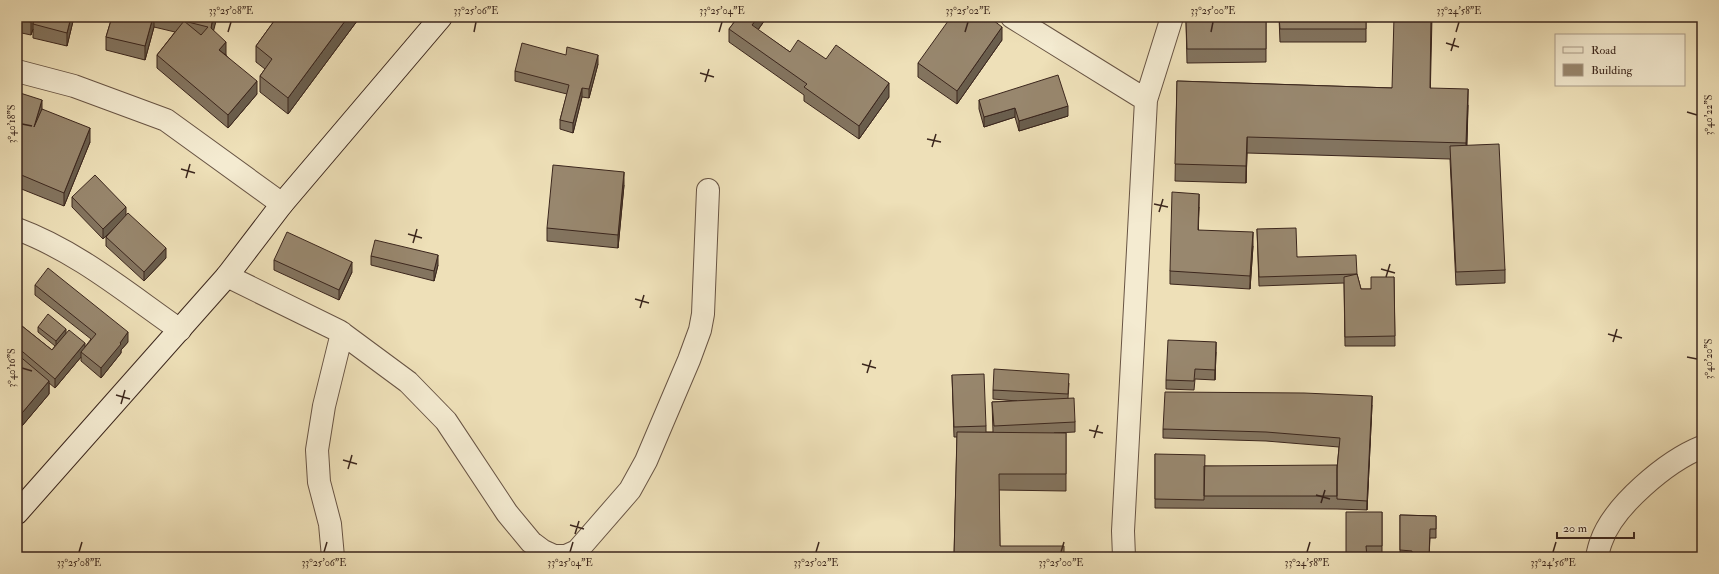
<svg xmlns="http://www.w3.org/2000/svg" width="1719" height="574" font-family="'IM FELL Double Pica',serif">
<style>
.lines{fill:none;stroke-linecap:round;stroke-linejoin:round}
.street-casing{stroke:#685444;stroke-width:24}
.secondary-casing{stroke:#3b261d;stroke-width:24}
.street{stroke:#f4ebd1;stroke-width:22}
.secondary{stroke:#f4ebd1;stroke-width:22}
.wall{fill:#83745f;stroke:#3b261d}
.shaded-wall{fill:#6a5e4d;stroke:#3b261d}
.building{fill:#98876e;stroke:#3b261d;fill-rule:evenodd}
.ticks{fill:none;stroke:#3b261d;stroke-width:1.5}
.neatline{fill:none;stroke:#3b261d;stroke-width:1.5}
.ticks-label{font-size:10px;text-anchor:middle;fill:#3b261d}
</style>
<rect width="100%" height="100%" fill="#eee0b8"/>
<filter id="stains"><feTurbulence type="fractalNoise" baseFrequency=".005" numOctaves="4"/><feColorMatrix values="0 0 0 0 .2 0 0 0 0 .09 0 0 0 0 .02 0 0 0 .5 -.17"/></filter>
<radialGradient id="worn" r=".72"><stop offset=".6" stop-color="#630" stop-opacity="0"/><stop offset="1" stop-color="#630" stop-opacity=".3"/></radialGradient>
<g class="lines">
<g class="street-casing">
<path id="street" d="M1012,17L1146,100
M17,71L74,86L166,120L282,204
M17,229C77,251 128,294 180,330
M227,276L339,331L408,382L446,421L507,513L531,542L543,551L554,556H566L577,551L630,490L646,461L689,360L700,330L703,314L708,190
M333,557L330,524L319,482L317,450L324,406L342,333
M1124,557L1123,531L1146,100L1172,17
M1597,557C1598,552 1599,547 1601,542C1613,506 1667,461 1702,447"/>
</g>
<g class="secondary-casing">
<path id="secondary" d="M17,513L227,276L282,204L441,17"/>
</g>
<use href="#street" class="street"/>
<use href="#secondary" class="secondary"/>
</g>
<path class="wall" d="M17,17H74L67,46L33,38V29L31,35L17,32Z
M112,17H217L213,30L226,55L257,94L228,128L157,68V55L175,32L154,27L145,60L106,50V37Z
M277,17H360L288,114L260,92V76L265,69L256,62V46Z
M738,17H767L758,30L790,52L826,59L889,97L859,139L804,101V95L729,42V29Z
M1266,17V62L1187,63L1186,21H1215Z
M1279,17H1366V42H1280Z
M1002,40L957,104L918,77V63Z
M598,64L589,98L582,97L573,133L560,129V120L567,94L515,81V71Z
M1177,81L1392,88H1430L1468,105L1467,145L1505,270V283L1456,285L1450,159L1247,153L1246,183L1175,181Z
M17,92L90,142L64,206L19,188Z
M979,100L1068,116L1019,131L1015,117L984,127L979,109Z
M624,185L618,248L547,241V228Z
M72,197L126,216L166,258L144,281L106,246V237L121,221L103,239L72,207Z
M1199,207L1198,230L1253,246L1250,289L1170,284V271Z
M1257,229L1297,257L1357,274L1361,289H1371L1394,277L1395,346H1345L1344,283L1259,286Z
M371,256L438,265L434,281L371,265Z
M274,260L352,272L339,300L274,270Z
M35,285L128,342L121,350V353L101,378L81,361V357L55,388L49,383V394L22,426L17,422V322L52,350L55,346L38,332V327L66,334L85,347L91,339L35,295Z
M1216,352L1215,380L1195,379L1194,390L1166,389V380Z
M952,375L986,426V432H993L992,402L1017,401L993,399V390L1069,383L1068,398L1075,422V432L1054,433H1066V491L999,490L1000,546L954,557L957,437H954Z
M1372,405L1367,510L1337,509L1155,508V454L1205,466L1337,469L1339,447L1266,441L1163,438V429Z
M1382,512V555H1367L1346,557Z
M1400,515L1436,516V538H1430L1429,557H1400Z"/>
<path class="shaded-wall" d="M33,17H36L33,24V29L31,35V22Z
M71,17H74L67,46V33Z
M153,17H154V27L145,60V46Z
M213,17H217L211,41V28Z
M348,17H360L288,114V98Z
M758,17H767L752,38V25Z
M1431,17H1432L1430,104V88Z
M1002,27V40L957,104V91Z
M226,42V55L219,50Z
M598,55V64L589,98V89Z
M257,81V94L228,128V115Z
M889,83V97L859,139V126Z
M582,88V97L573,133V123Z
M1468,89V105L1466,159V143Z
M42,100V113L34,127Z
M1068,106V116L1019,131V121Z
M1015,108V117L984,127V117Z
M90,128V142L64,206V193Z
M1247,137V153L1246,183V166Z
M624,172V185L618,248V235Z
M19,174V188L17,193V180Z
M1199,194V207L1198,243V230Z
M126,207V217L103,239V229Z
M1253,232V246L1250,289V276Z
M166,248V258L144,281V272Z
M438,255V265L434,281V271Z
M352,262V272L339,300V290Z
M66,329V334L56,346V341Z
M128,332V342L121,350V353L101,378V368Z
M1216,342V352L1215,380V370Z
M85,343V352H81V357L55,388V379Z
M49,381V394L22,426V413Z
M1372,396V405L1367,510V501Z"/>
<path class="building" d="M17,17H33L31,22L17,19Z
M35,17H71L67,33L33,24Z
M112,17H153L145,46L106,37Z
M166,17H213L211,28L226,42L219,50L257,81L228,115L157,55L184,21ZM184,21L208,27L201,35Z
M277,17H348L288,98L260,76L272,59L256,46Z
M738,17H758L752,25L790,52L798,40L826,59L836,45L889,83L859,126L804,87L807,84L729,29Z
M951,17H989L1002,27L957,91L918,63Z
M1215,17H1266V49H1187L1186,21H1215Z
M1279,17H1366V29H1280Z
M1394,17H1431L1430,88L1468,89L1466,143L1247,137L1246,166L1175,164L1177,81L1392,88Z
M522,43L566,55L567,47L598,55L589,89L582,88L573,123L560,120L569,85L515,71Z
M1058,75L1068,106L1019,121L1015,108L984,117L979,100Z
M17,92L42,100L34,127L42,109L90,128L64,193L19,174L17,180Z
M1499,144L1505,270L1456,272L1450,146Z
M553,165L624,172L618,235L547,228Z
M95,175L126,207L103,229L72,197Z
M1172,192L1199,194L1198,230L1253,232L1250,276L1170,271Z
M128,213L166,248L144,272L106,237Z
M1296,228L1297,257L1356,255L1357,274L1361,289H1371V277H1394L1395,336L1345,337L1344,277L1357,274L1259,277L1257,229Z
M287,232L352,262L339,290L274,260Z
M375,240L438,255L434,271L371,256Z
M48,268L128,332L120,343L121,344L101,368L81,352L96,334L35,285Z
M48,314L66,329L56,341L38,327Z
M17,322L52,350L69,330L85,343L55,379L17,347Z
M1168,340L1216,342L1215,370L1195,369L1194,381L1166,380Z
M17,354L49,381L22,413L17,409Z
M994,369L1069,374L1068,394L993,390Z
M984,374L986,426L954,427L952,375Z
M1165,392L1304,393L1372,396L1367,501L1337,499V469L1340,438L1266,432L1163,429Z
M1074,398L1075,422L994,426L992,402Z
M957,432L1066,433V474H999L1000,546H1064V557H954Z
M1155,454L1205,455L1204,500L1155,499Z
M1337,465V496H1204V466Z
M1346,512H1382V546H1366L1367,557H1346Z
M1400,515L1436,516V529H1430L1429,557H1412V551L1400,550Z"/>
<path class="ticks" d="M228,32L231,22M474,32L476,22M719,32L722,22M965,32L968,22M1211,32L1213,22M1456,32L1459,22M1446,43L1459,47M1451,51L1455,38M700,73L714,77M705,82L709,69M1687,112L1697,115M22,124L32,126M927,139L941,142M932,147L936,134M181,169L195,173M186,178L190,164M1154,204L1168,207M1159,212L1163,199M408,234L422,238M413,243L417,229M1381,269L1395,273M1386,277L1390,264M635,299L649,303M640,308L644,295M1608,334L1622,338M1613,342L1617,329M1687,357L1697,359M862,364L876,368M22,368L32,371M867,373L871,360M116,395L130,399M121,404L125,390M1089,430L1103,433M1094,438L1098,425M343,460L357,464M348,469L352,455M1316,495L1330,499M1321,503L1325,490M570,525L584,529M575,534L579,521M79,552L82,542M324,552L327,542M570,552L573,542M816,552L819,542M1061,552L1064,542M1307,552L1310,542M1553,552L1556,542"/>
<rect width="1719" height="574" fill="none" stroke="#eee0b8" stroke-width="44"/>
<rect x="1555" y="34" width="130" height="52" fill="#f4ebd1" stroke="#aa9c89"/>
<rect x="1563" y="47" width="20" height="6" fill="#f4ebd1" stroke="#aa9c89"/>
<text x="1591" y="54" font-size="12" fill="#3b261d">Road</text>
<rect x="1563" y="64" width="20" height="12" fill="#98876e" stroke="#aa9c89"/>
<text x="1591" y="74" font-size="12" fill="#3b261d">Building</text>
<path d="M1557 532v6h77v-6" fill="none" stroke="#3b261d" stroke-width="2"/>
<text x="1563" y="532" font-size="12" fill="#3b261d" stroke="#f4ebd1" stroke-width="3" paint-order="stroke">20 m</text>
<rect x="22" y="22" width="1675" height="530" class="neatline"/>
<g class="ticks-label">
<text x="231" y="14">33°25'08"E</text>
<text x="476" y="14">33°25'06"E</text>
<text x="722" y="14">33°25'04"E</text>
<text x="968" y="14">33°25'02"E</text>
<text x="1213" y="14">33°25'00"E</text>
<text x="1459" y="14">33°24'58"E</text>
<text transform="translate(1708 115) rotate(-90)" y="4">3°40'22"S</text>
<text transform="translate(11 124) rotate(-90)" y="4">3°40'18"S</text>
<text transform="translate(1708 359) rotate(-90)" y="4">3°40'20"S</text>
<text transform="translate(11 368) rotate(-90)" y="4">3°40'16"S</text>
<text x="79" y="566">33°25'08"E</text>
<text x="324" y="566">33°25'06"E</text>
<text x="570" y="566">33°25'04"E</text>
<text x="816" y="566">33°25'02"E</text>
<text x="1061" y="566">33°25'00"E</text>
<text x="1307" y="566">33°24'58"E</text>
<text x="1553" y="566">33°24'56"E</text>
</g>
<rect width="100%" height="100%" filter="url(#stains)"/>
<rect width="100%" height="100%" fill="url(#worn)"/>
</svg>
